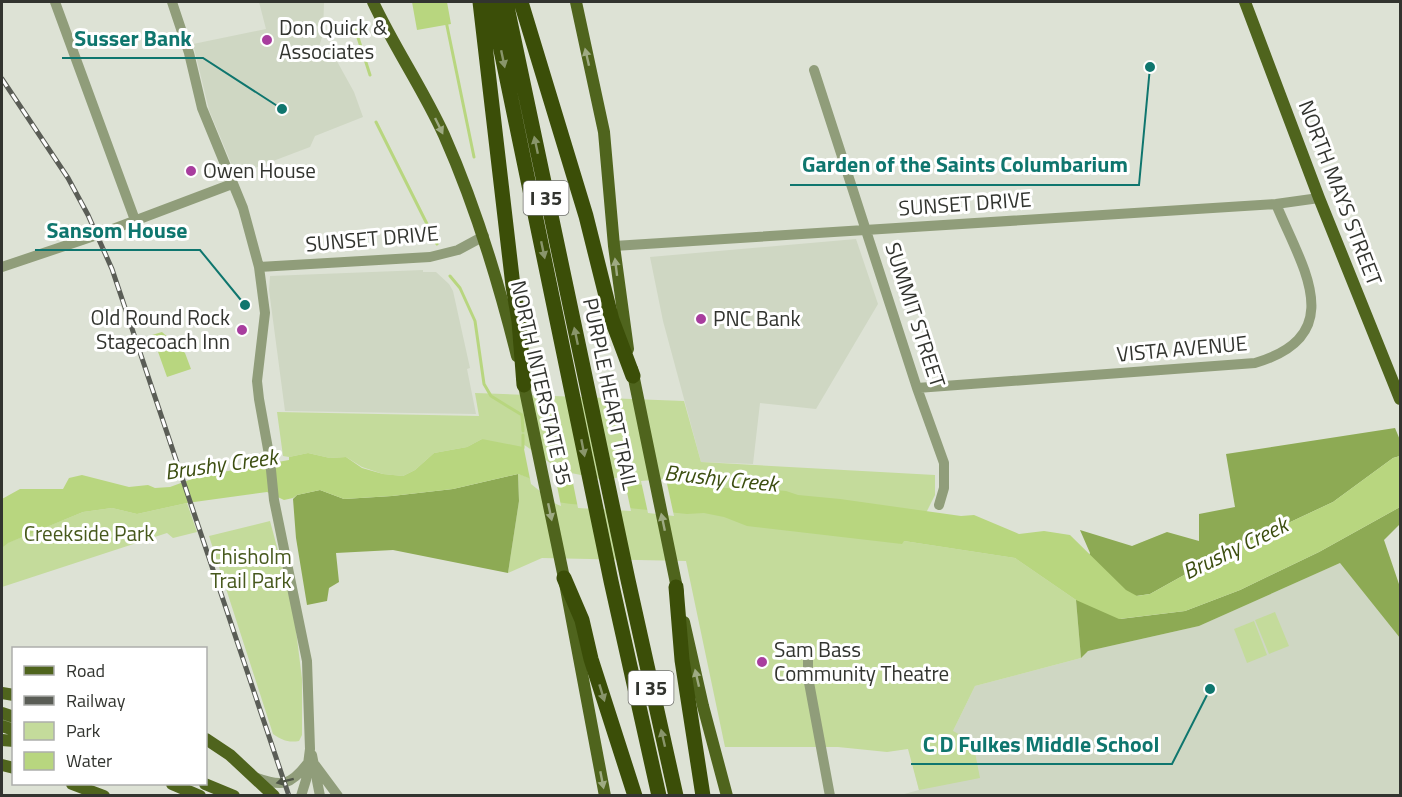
<svg xmlns="http://www.w3.org/2000/svg" width="1402" height="797" font-family="'Titillium Web',sans-serif">
<style>
.built{fill:#cfd7c3}
.green{fill:#c4db9b}
.forest{fill:#8daa54}
.water{fill:#b8d67f}
.pier{fill:#dde2d5}
.lines{fill:none;stroke-linecap:round;stroke-linejoin:round}
.stream{stroke:#b8d67f;stroke-width:3}
.minor{stroke:#909d7a;stroke-width:10}
.major{stroke:#4f641d;stroke-width:12}
.highway{stroke:#3b4e08;stroke-width:15}
.rail-casing{stroke:#5a5d56;stroke-width:5}
.rail{stroke:#fff;stroke-width:3;stroke-dasharray:9;stroke-linecap:butt}
.oneway{fill:#9eaa83}
.oneway2{fill:#89956b}
.oneway3{fill:#4e5446}
.poi-dot{fill:#a83d9e;stroke:#fff;stroke-width:2}
.labels{text-anchor:middle;stroke-width:6;stroke-linejoin:round;paint-order:stroke}
.shield{fill:#fff;stroke:#70716d;stroke-width:1.5}
.shield-label{font-size:20px;font-weight:bold;fill:#32342f}
.poi-label{font-size:21px;fill:#32342f;stroke:#fff;text-anchor:start}
.street-label{font-size:21px;fill:#32342f;stroke:#fff}
.park-label{font-size:21px;fill:#47591d;stroke:#fff}
.water-label{font-size:22px;font-style:italic;fill:#3c4e10;stroke:#fff}
.leader{fill:none;stroke:#0f766e;stroke-width:2}
.callout-dot{fill:#0f766e;stroke:#fff;stroke-width:2}
.callout-label{font-size:22px;text-anchor:middle;font-weight:bold;fill:#0f766e;stroke:#fff;stroke-width:6;stroke-linejoin:round;paint-order:stroke}
</style>
<rect width="100%" height="100%" fill="#dde2d5"/>
<path class="built" d="M259,2H324L323,34L319,47L333,54L354,92L363,117L315,136L310,147L236,175L209,110L193,44L266,29Z
M856,239L878,304L816,409L760,403L753,464L701,462L663,321L650,257Z
M423,270V272H436L449,284L453,291L470,368L467,369L476,414L285,411L269,290L270,276Z
M1340,563L1400,638V795L897,796L919,790L909,749L953,731L975,686L1081,658L1088,651L1199,626Z"/>
<path class="green" d="M475,393L684,401L701,462L935,475V495L927,511L904,541L1015,558L1076,600L1081,658L975,686L953,731L973,742L980,778L919,790L908,749L887,752L838,747H725L686,561L542,558L508,573L519,501L518,474L528,477L482,439L467,447L434,453L415,470L403,476L383,474L362,467L346,457L330,458L308,453L289,457L283,456L277,412L479,416Z
M187,503L197,532L173,538L167,533L2,587V548L7,543L83,512L112,508L137,514Z
M270,521L287,584L295,622L302,679V735L299,741C288,743 282,740 273,734L209,536Z
M1275,612L1289,646L1269,654L1255,620Z
M1254,621L1267,655L1247,663L1234,629Z"/>
<path class="forest" d="M1395,428L1400,440V456L1393,458L1333,502L1220,555L1150,594L1136,596L1120,619L1185,611L1240,590L1319,552L1400,507V524L1384,540L1400,587V638L1340,563L1199,626L1088,651L1081,658L1076,600L1090,553L1080,530L1132,546L1167,532L1199,541V514L1235,507L1226,454Z
M518,474L519,501L508,573L393,550L336,553L339,582L329,588L327,601L307,605L296,538L293,499L297,495L320,490L344,499L392,496L453,489Z"/>
<path class="water" d="M412,2H447L451,24L417,30Z
M162,332L185,353L191,369L167,377L152,335Z
M482,439L523,447L560,475L621,480L638,485L666,482L757,491L764,489L786,491L798,495L840,499L961,516L974,515L1019,534L1044,531L1070,535L1126,590L1137,596L1150,594L1220,555L1333,502L1393,458L1400,456V507L1319,552L1240,590L1185,611L1119,619L1076,600L1015,558L904,541L902,544L747,526L724,517L704,513L687,514L629,508L571,504L557,502L529,478L518,474L453,489L392,496L344,499L320,490L297,495L293,498L284,500L267,492L187,503L137,514L112,508L83,512L8,543L2,548V499L20,489H63L69,478L82,475L129,487L148,485L155,488L170,487L200,476L289,460V457L308,453L330,458L346,457L362,468L383,474L403,476L415,470L434,453L467,447Z"/>
<path class="pier" d="M523,444L553,465L561,506L556,504L531,484Z
M571,473L606,480L620,477L624,478L631,511L578,508Z
M666,479L674,516L648,513L641,481Z"/>
<g class="lines">
<path class="stream" d="M446,21L474,157
M354,25L370,75
M376,122L437,244
M450,276L460,288L475,321L484,384L491,396L522,415L523,431
M523,435V448"/>
<path class="minor" d="M55,2L135,220
M172,2L189,53L202,108L243,208L259,267L265,313L257,381L259,399L270,460L274,500L307,661L310,749L306,780L301,796
M814,70L917,388L944,463V488L939,505
M614,246L1276,204L1319,198
M2,267L97,235L232,184
M259,267L430,257L458,250L484,236
M917,388L1255,363C1350,335 1302,267 1276,204
M808,655V677L830,796
M312,755L320,796
M315,765L338,796
M257,778C282,787 291,785 307,764"/>
<path class="major" d="M373,2C394,47 423,89 444,135C476,207 498,280 517,356
M576,2L604,132L614,246L628,349
M1245,2L1319,198L1400,399
M632,369L678,593
M522,376L564,578L605,796
M684,622L703,706L727,796
M2,693L14,695
M2,713L14,717
M2,726L14,730
M206,739L230,755L274,796
M2,740L14,741
M2,765L14,768
M72,784L104,796
M172,784L200,796
M205,784L234,796"/>
<path class="highway" d="M480,2L513,286L519,321L524,385
M491,2L611,581L659,796
M506,2L628,580L676,796
M521,2L586,216L612,320L633,376
M564,578L582,620L591,659L635,796
M676,587L682,660L703,796"/>
<g class="rail-casing">
<path id="rail" d="M2,79L68,178L88,215L112,269L289,796"/>
</g>
<use href="#rail" class="rail"/>
</g>
<defs><path id="oneway-solid" d="M-6-.8H1V-3.2L6.5 0L1 3.2V.8H-6Z" transform="scale(1.5)"/></defs>
<g class="oneway">
<use href="#oneway-solid" transform="translate(587 57) rotate(-103)"/>
<use href="#oneway-solid" transform="translate(439 126) rotate(64)"/>
<use href="#oneway-solid" transform="translate(616 267) rotate(-97)"/>
<use href="#oneway-solid" transform="translate(550 512) rotate(78)"/>
<use href="#oneway-solid" transform="translate(663 522) rotate(-102)"/>
<use href="#oneway-solid" transform="translate(697 678) rotate(-103)"/>
<use href="#oneway-solid" transform="translate(602 780) rotate(79)"/>
</g>
<g class="oneway2">
<use href="#oneway-solid" transform="translate(503 59) rotate(78)"/>
<use href="#oneway-solid" transform="translate(536 145) rotate(-102)"/>
<use href="#oneway-solid" transform="translate(543 250) rotate(78)"/>
<use href="#oneway-solid" transform="translate(576 336) rotate(-102)"/>
<use href="#oneway-solid" transform="translate(583 448) rotate(79)"/>
<use href="#oneway-solid" transform="translate(602 693) rotate(73)"/>
<use href="#oneway-solid" transform="translate(663 738) rotate(-103)"/>
</g>
<use class="oneway3" href="#oneway-solid" transform="translate(285 781) rotate(166)"/>
<g class="poi-dot">
<circle cx="267" cy="40" r="6"/>
<circle cx="191" cy="171" r="6"/>
<circle cx="701" cy="319" r="6"/>
<circle cx="242" cy="330" r="6"/>
<circle cx="762" cy="662" r="6"/>
</g>
<g class="labels">
<g class="shield">
<rect x="523.5" y="181" width="45" height="34" rx="4.5"/>
<rect x="628.5" y="671" width="45" height="34" rx="4.5"/>
</g>
<g class="shield-label">
<text x="546" y="205">I 35</text>
<text x="651" y="695">I 35</text>
</g>
<g class="poi-label">
<text x="279" y="35">Don Quick &amp;<tspan x="279" dy="24">Associates</tspan></text>
<text x="203" y="178">Owen House</text>
<text x="230" y="325" text-anchor="end">Old Round Rock<tspan x="230" dy="24">Stagecoach Inn</tspan></text>
<text x="713" y="326">PNC Bank</text>
<text x="774" y="657">Sam Bass<tspan x="774" dy="24">Community Theatre</tspan></text>
</g>
<g class="street-label">
<text transform="translate(1340 193) rotate(69)" y="7">NORTH MAYS STREET</text>
<text transform="translate(965 204) rotate(-4)" y="7">SUNSET DRIVE</text>
<text transform="translate(372 239) rotate(-5)" y="7">SUNSET DRIVE</text>
<text transform="translate(915 315) rotate(72)" y="7">SUMMIT STREET</text>
<text transform="translate(1182 349) rotate(-5)" y="7">VISTA AVENUE</text>
<text transform="translate(541 383) rotate(77)" y="7">NORTH INTERSTATE 35</text>
<text transform="translate(610 394) rotate(78)" y="7">PURPLE HEART TRAIL</text>
</g>
<g class="park-label">
<text x="89" y="541">Creekside Park</text>
<text x="251" y="564">Chisholm<tspan x="251" dy="24">Trail Park</tspan></text>
</g>
<g class="water-label">
<text transform="translate(221 464) rotate(-8)" y="8">Brushy Creek</text>
<text transform="translate(721 478) rotate(6)" y="8">Brushy Creek</text>
<text transform="translate(1235 548) rotate(-26)" y="8">Brushy Creek</text>
</g>
</g>
<path class="leader" d="M282 109L203 58H62M1150 67L1139 185H790M245 305L200 250H35M1210 689L1172 764H911"/>
<g class="callout-dot">
<circle cx="282" cy="109" r="6"/>
<circle cx="1150" cy="67" r="6"/>
<circle cx="245" cy="305" r="6"/>
<circle cx="1210" cy="689" r="6"/>
</g>
<g class="callout-label">
<text x="133" y="46">Susser Bank</text>
<text x="965" y="172">Garden of the Saints Columbarium</text>
<text x="117" y="238">Sansom House</text>
<text x="1041" y="752">C D Fulkes Middle School</text>
</g>
<rect width="1402" height="797" fill="none" stroke="#32342f" stroke-width="6"/>
<rect x="12" y="647" width="195" height="138" fill="#ffffff" stroke="#adaeac" stroke-width="1.5"/>
<rect x="24" y="666" width="30" height="9" fill="#4f641d" stroke="#adaeac" stroke-width="1.5"/>
<text x="66" y="677" font-size="18" fill="#32342f">Road</text>
<rect x="24" y="696" width="30" height="9" fill="#5a5d56" stroke="#adaeac" stroke-width="1.5"/>
<text x="66" y="707" font-size="18" fill="#32342f">Railway</text>
<rect x="24" y="722" width="30" height="18" fill="#c4db9b" stroke="#adaeac" stroke-width="1.5"/>
<text x="66" y="737" font-size="18" fill="#32342f">Park</text>
<rect x="24" y="752" width="30" height="18" fill="#b8d67f" stroke="#adaeac" stroke-width="1.5"/>
<text x="66" y="767" font-size="18" fill="#32342f">Water</text>
</svg>
